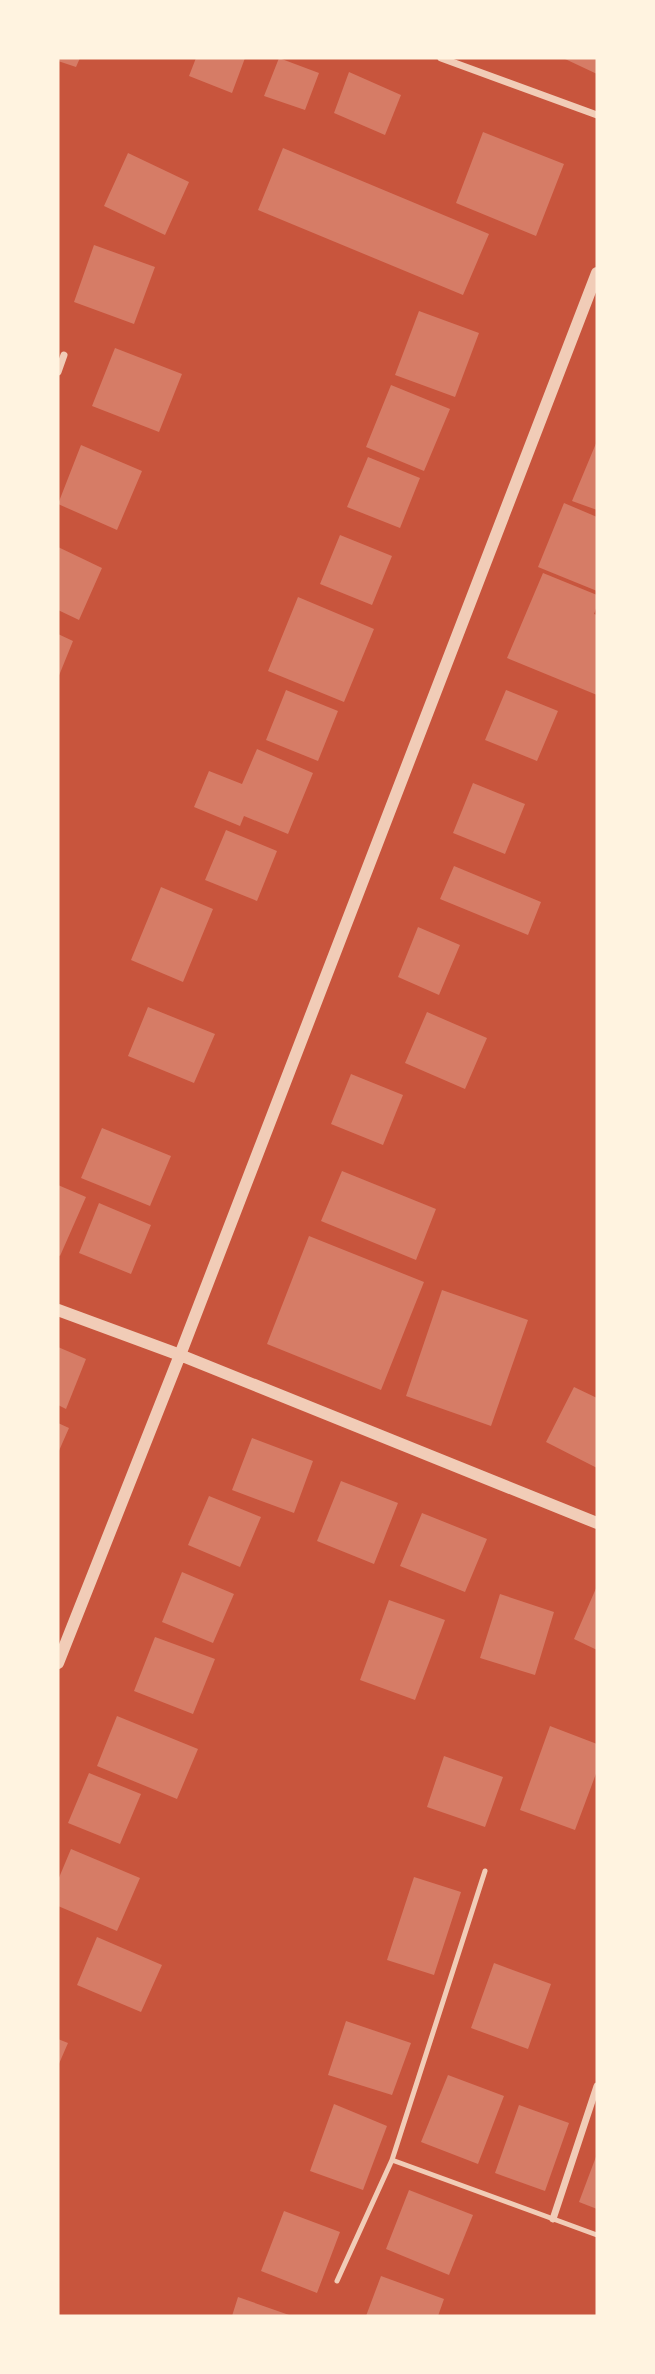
<svg xmlns="http://www.w3.org/2000/svg" width="655" height="2374" font-family="'Golos Text',sans-serif">
<style>
.building{fill:#d67c66}
.lines{fill:none;stroke-linecap:round;stroke-linejoin:round}
.service{stroke:#f1ccb7;stroke-width:5}
.minor{stroke:#f1ccb7;stroke-width:7}
.tertiary{stroke:#f1ccb7;stroke-width:12}
</style>
<rect width="100%" height="100%" fill="#c8553d"/>
<path class="building" d="M58,58H80L76,67L58,61Z
M196,58H245L232,93L189,76Z
M279,58L319,73L305,110L264,96Z
M563,58H597V74Z
M349,72L401,95L385,135L334,113Z
M483,132L564,164L536,236L456,203Z
M283,148L489,234L463,295L258,210Z
M128,153L189,182L165,235L104,206Z
M94,245L155,267L134,324L74,302Z
M419,311L479,333L455,397L395,375Z
M115,348L182,374L159,432L92,406Z
M391,385L450,409L424,471L366,447Z
M597,441V510L572,501Z
M81,445L142,471L117,530L58,504Z
M368,457L420,478L400,528L347,507Z
M564,503L597,517V591L538,567Z
M340,535L392,556L372,605L320,584Z
M58,547L102,568L79,620L58,610Z
M543,573L597,595V606L594,614L597,615V695L507,658Z
M298,597L374,629L344,702L268,671Z
M58,634L73,641L58,678Z
M286,690L338,711L318,761L266,740Z
M506,690L558,711L537,761L485,740Z
M257,749L313,773L288,834L244,816L240,826L194,807L209,771L242,784Z
M473,783L525,804L505,854L453,833Z
M226,830L277,851L257,901L205,880Z
M454,866L541,902L528,935L440,899Z
M161,887L213,909L183,982L131,960Z
M418,927L460,945L439,995L398,977Z
M148,1007L215,1034L194,1083L128,1056Z
M427,1012L487,1038L465,1089L405,1063Z
M351,1074L403,1095L383,1145L331,1124Z
M102,1128L171,1156L150,1206L81,1178Z
M342,1171L436,1209L416,1260L321,1221Z
M58,1185L86,1197L60,1256L58,1255Z
M99,1203L151,1225L131,1274L79,1253Z
M309,1236L424,1282L381,1390L267,1344Z
M442,1290L528,1320L491,1426L406,1396Z
M58,1347L86,1359L66,1409L58,1405Z
M574,1387L597,1398V1468L546,1442Z
M58,1423L69,1428L58,1453Z
M252,1438L313,1461L294,1513L232,1490Z
M341,1481L398,1503L374,1564L317,1541Z
M209,1496L261,1517L240,1567L188,1545Z
M422,1513L487,1539L465,1592L400,1566Z
M182,1572L234,1594L213,1643L162,1622Z
M597,1586V1650L574,1639Z
M500,1594L554,1612L535,1675L480,1658Z
M389,1600L445,1620L415,1700L360,1680Z
M155,1637L215,1659L193,1714L134,1691Z
M117,1716L198,1749L177,1799L97,1766Z
M550,1726L597,1744V1771L575,1830L520,1810Z
M444,1756L503,1777L485,1827L427,1807Z
M89,1773L141,1794L120,1844L68,1823Z
M71,1849L140,1878L117,1931L58,1906V1880Z
M414,1877L461,1892L434,1975L387,1960Z
M97,1937L162,1965L141,2012L77,1985Z
M494,1963L551,1984L528,2049L471,2028Z
M346,2021L411,2043L392,2095L328,2075Z
M58,2039L68,2043L58,2066Z
M448,2075L504,2096L478,2164L421,2142Z
M334,2104L387,2126L363,2190L310,2171Z
M519,2105L569,2123L545,2191L495,2173Z
M597,2154V2209L579,2202Z
M409,2190L473,2215L449,2275L386,2249Z
M284,2211L340,2232L317,2293L261,2271Z
M381,2276L444,2299L438,2316H366Z
M238,2297L292,2316H232Z"/>
<g class="lines">
<path class="service" d="M392,2160L597,2235
M337,2281L392,2160L485,1871"/>
<path class="minor" d="M441,58L597,115
M58,372L64,355
M553,2219L597,2086"/>
<path class="tertiary" d="M58,1310L180,1355L597,1523
M58,1663L180,1355L597,273"/>
</g>
<rect width="655" height="2374" fill="none" stroke="#fff3e0" stroke-width="119"/>
</svg>
